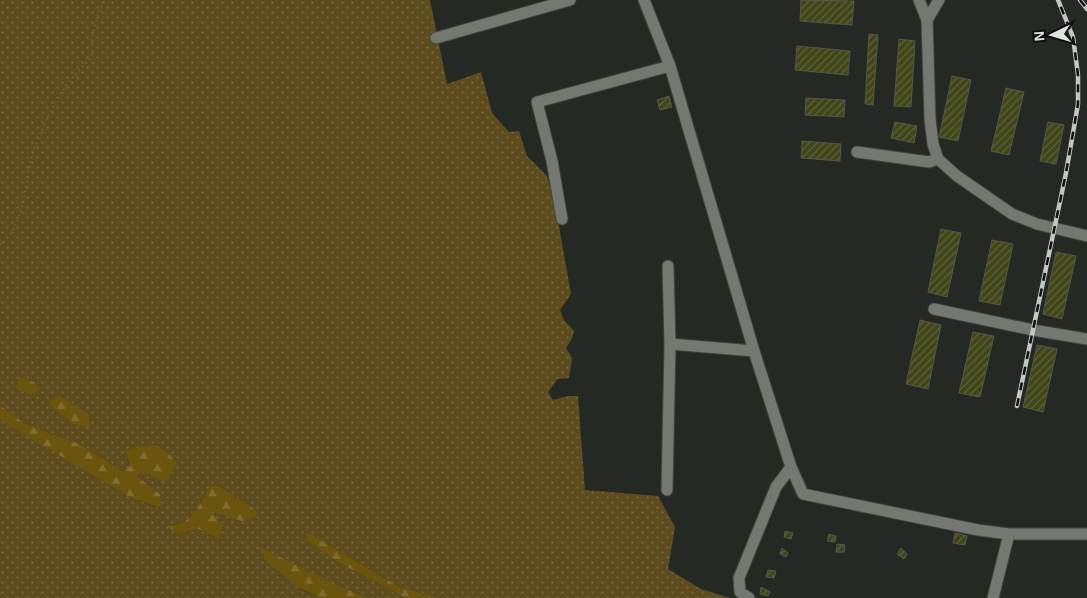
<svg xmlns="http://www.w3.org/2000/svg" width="1087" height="598" font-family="Helvetica,sans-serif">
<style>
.grass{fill:url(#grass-dots);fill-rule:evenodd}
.forest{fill:url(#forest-firs)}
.building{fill:url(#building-hatch);stroke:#55574e}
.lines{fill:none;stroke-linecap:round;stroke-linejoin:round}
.minor-casing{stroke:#40443f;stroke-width:13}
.path{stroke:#676b66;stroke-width:2;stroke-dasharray:1 4;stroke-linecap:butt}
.minor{stroke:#737971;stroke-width:11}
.rail-casing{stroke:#c3c7c3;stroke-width:4.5}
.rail{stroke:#0f110e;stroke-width:2.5;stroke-dasharray:8;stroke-linecap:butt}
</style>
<defs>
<pattern id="grass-dots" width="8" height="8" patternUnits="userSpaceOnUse" patternTransform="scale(1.25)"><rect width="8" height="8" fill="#5d4c1e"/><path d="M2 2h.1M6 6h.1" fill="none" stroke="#74663e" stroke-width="1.8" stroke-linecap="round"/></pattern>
<pattern id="forest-firs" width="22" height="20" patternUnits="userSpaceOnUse" patternTransform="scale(1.25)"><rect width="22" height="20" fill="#6b540d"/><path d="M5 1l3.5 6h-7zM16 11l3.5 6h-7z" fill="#806c30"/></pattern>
<pattern id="building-hatch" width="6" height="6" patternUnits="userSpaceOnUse" patternTransform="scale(1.25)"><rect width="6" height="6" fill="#414619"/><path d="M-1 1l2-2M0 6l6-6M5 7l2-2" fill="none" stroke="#5c613a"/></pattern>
</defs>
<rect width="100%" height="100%" fill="#242923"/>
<path class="grass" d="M0,0H430L447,84L481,72L492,113L509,132L519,131L527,156L547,176L554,198L571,294L560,310L564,320L574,331L572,339L566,348L572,358L569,378L558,379L548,392L553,400L568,396H578L585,490L658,496L675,527L668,569L701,589L730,598H439L398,586L313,535L306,533L307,541L336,561L405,598H370L341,587L298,588L321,598H0V419L131,498L160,508V494L137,476L143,472L125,451L130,467L123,471L82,445L24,423L0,405ZM218,485L256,510H206L219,539L198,529L178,535L168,525C192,525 199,504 210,486Z"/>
<path class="forest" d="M19,377L34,382L40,390L31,395L16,388Z
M59,395L88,414L90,425L85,427L74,424L51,407L50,401Z
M0,405L24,423L82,445L123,471L130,466L125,451C149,443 161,441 177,464L165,482L143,472L137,476L160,494L161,508L131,498L2,421L0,419Z
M218,485L256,510L257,516L242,521L208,510L223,525L219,539L198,529L178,535L167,525C192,526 199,504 210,486Z
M306,533L313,535L398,586L439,598H405L336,561L307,541Z
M259,547L341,587L370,598H321L299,588L266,561Z"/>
<path class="building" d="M801,0L854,1L852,25L800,21Z
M869,34L878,35L873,105L865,104Z
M899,39L915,41L911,107L894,106Z
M797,46L850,51L848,75L795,70Z
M952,76L971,80L958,141L939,137Z
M1006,88L1024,92L1009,155L991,151Z
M669,96L672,107L660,110L657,100Z
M806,98L845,100L844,117L805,115Z
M895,122L917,126L914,143L891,138Z
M1048,122L1064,125L1056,164L1040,161Z
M802,141L841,144L840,161L801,158Z
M941,229L961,233L947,297L928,292Z
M992,240L1013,244L1000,305L979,301Z
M1056,252L1076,256L1062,319L1043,314Z
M920,320L941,325L928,389L906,384Z
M973,332L994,336L980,397L959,393Z
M1037,345L1057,349L1043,412L1023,407Z
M785,531L793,533L791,539L784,537Z
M955,533L967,536L965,545L953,543Z
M829,534L836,536L835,542L827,541Z
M837,544L845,545L844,552H836Z
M782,548L788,553L786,557L780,554Z
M901,548L907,554L904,559L897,554Z
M768,570L776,571L774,578L766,577Z
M761,587L770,592L768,596L760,594Z"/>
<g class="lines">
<g class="minor-casing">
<path id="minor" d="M644,0L670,66L754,351L791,467L803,494L978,530L1009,534H1087
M919,0L927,20L930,119L933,144L938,159
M927,14V20L939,0
M436,38L570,0
M857,152L929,162L938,159L957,176L1012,214L1037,224L1087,236
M562,219L552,161L537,102L670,66
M934,309L1033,330L1087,339
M670,344L754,351
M667,490L670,344L668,266
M749,598L740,592L739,578L776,487L791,467
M993,598L1009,534"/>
</g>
<path class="path" d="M0,245C26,225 24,182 33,152C40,131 55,101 68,83C75,74 84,66 92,57C92,34 94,21 105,0"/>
<use href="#minor" class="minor"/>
<g class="rail-casing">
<path id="rail" d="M1080,0L1087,9
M1017,406L1066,173L1078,104V75L1073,37L1058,0"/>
</g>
<use href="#rail" class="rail"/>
</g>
<g transform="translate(1052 35) rotate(265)" stroke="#0f110e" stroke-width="4" paint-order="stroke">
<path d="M0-4L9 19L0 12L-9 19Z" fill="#e0e4e0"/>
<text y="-8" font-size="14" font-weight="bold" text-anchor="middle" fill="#e0e4e0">N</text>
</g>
</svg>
